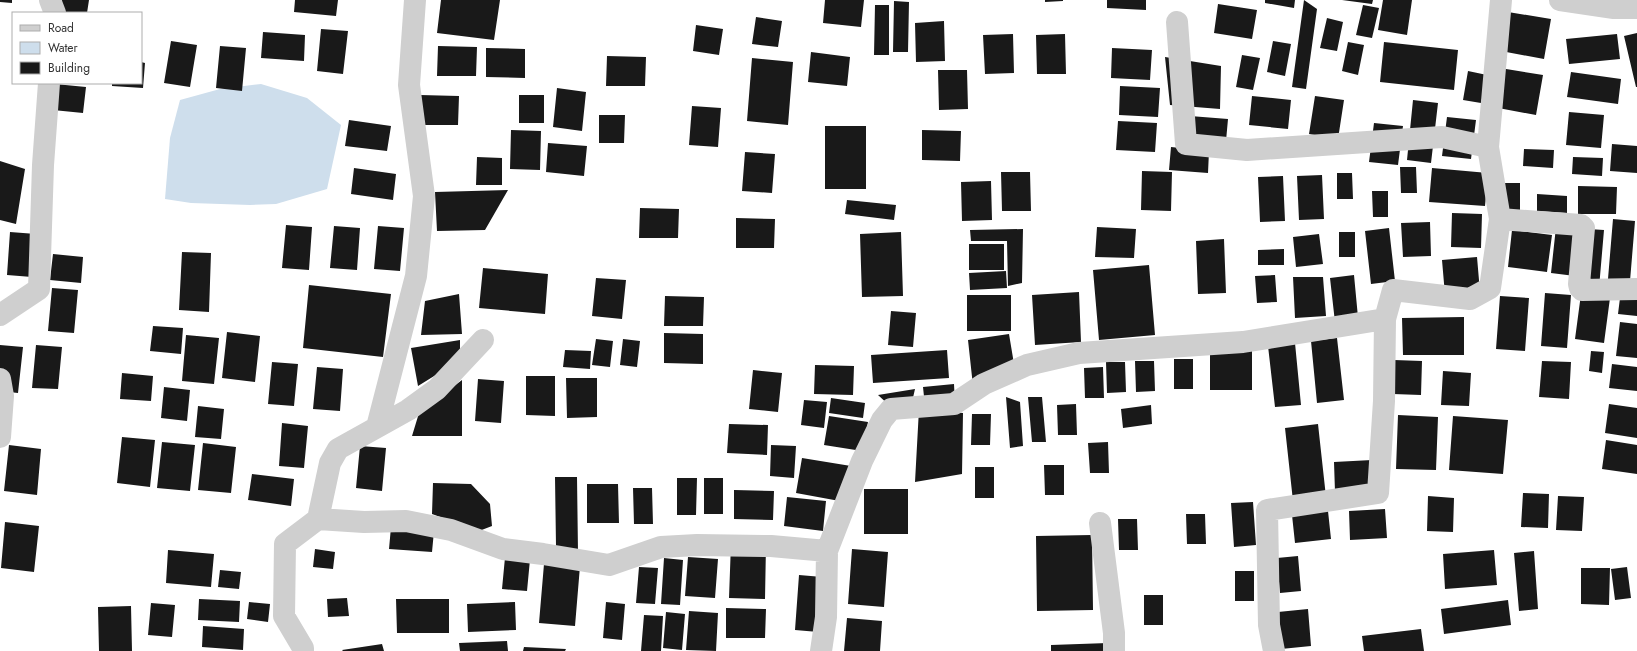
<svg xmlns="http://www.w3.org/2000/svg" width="1637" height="651" font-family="Jost,sans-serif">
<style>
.water{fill:#cedeec}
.building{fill:#191919}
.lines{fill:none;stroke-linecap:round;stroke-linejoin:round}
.minor{stroke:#cfcfcf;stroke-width:22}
</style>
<rect width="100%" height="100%" fill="#fff"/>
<path class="water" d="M261,84L307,98L341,125L327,189L276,204L250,205L191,203L165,199L170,138L180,100L220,89Z"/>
<path class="building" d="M0,0H12V3L0,2Z
M62,0H89L87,13H61Z
M295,0H338L336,16L294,12Z
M441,0H500L494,40L437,33Z
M825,0H864L861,27L823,23Z
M1045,0H1063V1L1045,2Z
M1107,0H1146V10L1107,8Z
M1265,0H1295L1294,8L1265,3Z
M1304,0L1317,9L1306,89L1292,87Z
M1342,0H1373L1372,4Z
M1383,0H1412L1407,35L1378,30Z
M894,1L909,2L908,52H893Z
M1218,4L1257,10L1252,39L1214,33Z
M875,5H889V55H874Z
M1363,5L1379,8L1372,38L1356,35Z
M1508,12L1551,19L1544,59L1501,51Z
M756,17L782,21L778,47L752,44Z
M1327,18L1343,22L1337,51L1320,48Z
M944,21L945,61L916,62L915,23Z
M696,25L723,29L719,55L693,51Z
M321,29L348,31L343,74L317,71Z
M263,32L305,35L304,61L261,58Z
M1637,33V87H1636L1624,36Z
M1013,34L1014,73L985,74L983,35Z
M1065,34L1066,74H1037L1036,35Z
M1617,34L1620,59L1569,64L1566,39Z
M171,41L197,45L190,87L164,83Z
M1273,41L1291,44L1285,76L1267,72Z
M1348,42L1364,45L1358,75L1342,71Z
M1384,42L1458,50L1454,90L1380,82Z
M220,46L246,48L242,91L216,88Z
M438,46L477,47L476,76H437Z
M486,48L525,49V78L486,77Z
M1112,48L1152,50L1150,80L1111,78Z
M811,52L850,57L847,86L808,82Z
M1242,55L1260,58L1253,90L1236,87Z
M607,56L646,57L645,86H606Z
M1165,57L1221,66L1220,109L1170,105Z
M752,58L793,62L788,125L747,121Z
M141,62L145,63L143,88L112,86V83H141Z
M1500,68L1543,75L1536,115L1493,107Z
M938,70H967L968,109L939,110Z
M1468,71L1487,75L1481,103L1463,100Z
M1571,72L1621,79L1618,104L1567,97Z
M55,84L86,87L83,113L53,110Z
M1120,86L1160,88L1158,117L1119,115Z
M557,88L586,92L582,131L553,127Z
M420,95L459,96L458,125H419Z
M519,95H544V123H519Z
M1252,96L1291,100L1288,129L1249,125Z
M1315,96L1344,100L1338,139L1309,134Z
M1413,100L1438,103L1431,163L1407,160Z
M692,106L721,108L718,147L689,145Z
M1569,112L1604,115L1601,148L1566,145Z
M599,115H625L624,143H599Z
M1190,116L1228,119L1226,141L1188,138Z
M1447,117L1476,120L1471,159L1442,156Z
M349,120L391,126L387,151L345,146Z
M1118,121L1157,123L1155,152L1116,150Z
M1374,123L1403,126L1398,165L1369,162Z
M825,126H866V189H825Z
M511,130L541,131L540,170L510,169Z
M922,130L961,131L960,161L922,160Z
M548,143L587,146L584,176L546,172Z
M1612,144L1637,146V173L1610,171Z
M1171,147L1209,151L1208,173L1169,170Z
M1524,149L1554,150L1553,168L1523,166Z
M745,152L775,154L772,193L742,191Z
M477,157L502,158V185H476Z
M1573,157L1603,158L1602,176L1572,174Z
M0,161L25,169L16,224L0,220Z
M1400,167H1416L1417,193H1401Z
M354,168L396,174L393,200L351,194Z
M1432,168L1488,173L1485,206L1429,202Z
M1142,171L1172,172L1171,211L1141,210Z
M1001,172H1030L1031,211H1002Z
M1337,173H1352L1353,199H1337Z
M1322,175L1324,219L1299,220L1297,176Z
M1283,176L1285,221L1260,222L1258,177Z
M991,181L992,220L962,221L961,182Z
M1502,183H1520V213L1503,214Z
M1578,186L1617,187L1616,214H1578Z
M508,190L485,230L437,231L435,192Z
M1372,191H1388V217H1373Z
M1537,194L1567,196V213L1537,211Z
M847,200L896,205L894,220L845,214Z
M640,208L679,209L678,238H639Z
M1452,213L1482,214L1481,248L1451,247Z
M736,218L775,219L774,248H736Z
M1613,219L1635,221L1630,281L1608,279Z
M1430,222L1431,256L1403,257L1401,223Z
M286,225L312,227L309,270L282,268Z
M334,226L360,228L357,270L330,268Z
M378,226L404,228L400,271L374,269Z
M1097,227L1136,229L1134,258L1095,257Z
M1556,227L1579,230L1575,276L1551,273Z
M1389,228L1395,281L1371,284L1365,231Z
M1023,229L1022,283L1008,286L1007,241H971L970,230Z
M1588,229L1604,230L1599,288L1582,287Z
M1512,230L1552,235L1547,272L1508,267Z
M10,232L36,234L32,277L7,275Z
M901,232L903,296L862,297L860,234Z
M1339,232H1355V257H1339Z
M1319,234L1323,264L1296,267L1293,237Z
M1224,239L1226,293L1198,294L1196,241Z
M969,244H1004V270H969Z
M1284,249V265H1258V250Z
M182,252L211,253L209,312L179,310Z
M53,254L83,257L81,283L50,280Z
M1477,257L1480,292L1445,295L1442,260Z
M1149,265L1155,335L1099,340L1093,270Z
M483,268L548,274L545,314L479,308Z
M1006,271L1007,288L970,290L969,273Z
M1275,275L1277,302L1257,303L1255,276Z
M1354,275L1359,328L1336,331L1330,278Z
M1293,277H1323L1326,316L1295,318Z
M596,278L626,280L622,319L592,316Z
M309,285L391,294L383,357L303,348Z
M52,288L78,290L74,333L48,331Z
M1621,290L1637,292V316L1618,314Z
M1079,292L1081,342L1035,345L1032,295Z
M1545,293L1571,295L1567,348L1541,346Z
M459,294L462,334L421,335L425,301Z
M1581,294L1610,298L1604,343L1575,339Z
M967,295H1011V331H967Z
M665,296L704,297L703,326H664Z
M1500,296L1529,298L1525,351L1496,349Z
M891,311L916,313L913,347L888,345Z
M1464,317V355H1403L1402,318Z
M1620,322L1637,324V358L1616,356Z
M153,326L183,328L181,354L150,351Z
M227,332L260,336L255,382L222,378Z
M664,333L703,334V364L664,363Z
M1009,334L1014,364L973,386L968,340Z
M186,335L219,338L214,384L182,381Z
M1337,338L1344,400L1317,403L1311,341Z
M596,339L613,341L610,367L592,365Z
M623,339L640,341L637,367L620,365Z
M460,340V360L418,386L411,348Z
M1210,343H1252V390H1210Z
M1295,343L1301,405L1275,407L1268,346Z
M0,345L23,347L18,393L0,391Z
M36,345L62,347L58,389L32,388Z
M565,350L591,351L590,369L563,367Z
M947,350L949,378L873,383L871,355Z
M1591,351L1604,352L1602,373L1589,371Z
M1174,359H1193V389H1174Z
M1394,360L1422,361L1421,395L1393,394Z
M1135,361H1154L1155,391L1136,392Z
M1542,361L1571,362L1569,399L1539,397Z
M272,362L298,364L294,406L268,404Z
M1106,362H1125L1126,392L1107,393Z
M1612,364L1637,367V391L1609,388Z
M815,365L854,366L853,395L814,394Z
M317,367L343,369L340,411L313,409Z
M1103,367L1104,398H1085L1084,368Z
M753,370L782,373L778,412L749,409Z
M1443,371L1471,373L1469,406L1441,405Z
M122,373L153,376L151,401L120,399Z
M526,376H555V416L526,415Z
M566,378H597V417L567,418Z
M478,379L504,381L501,423L475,421Z
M462,380V436H412L419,413Z
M954,384L955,404L925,406L923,387Z
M164,387L190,390L187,421L161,418Z
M915,389L912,402L891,407L878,395Z
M1006,397L1020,402L1023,446L1010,448Z
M1028,397H1042L1046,442H1032Z
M831,398L865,403L863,418L829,413Z
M804,400L827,402L824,428L801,425Z
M1076,404L1077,435H1058L1057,405Z
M1609,404L1637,408V438L1605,433Z
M1151,405L1152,424L1123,428L1121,409Z
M198,406L224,409L221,439L195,437Z
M919,409L963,413L962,474L915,482Z
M972,414H991L990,445H971Z
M1398,415L1438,417L1436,470L1396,469Z
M829,416L868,422L862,451L824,445Z
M1453,416L1508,420L1503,474L1449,470Z
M282,423L308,426L304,468L279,466Z
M729,424L768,425L767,455L727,453Z
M1318,424L1326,497L1293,501L1285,428Z
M122,437L155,440L150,487L117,483Z
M1606,440L1637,445V474L1602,469Z
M162,442L195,445L190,491L157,488Z
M1108,442L1109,473H1090L1088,443Z
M203,443L236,447L231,493L198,490Z
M9,445L41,449L37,495L4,491Z
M771,445L796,446L794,478L770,476Z
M360,446L386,448L382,491L356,488Z
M802,458L851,466L845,502L796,493Z
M1372,460L1374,490L1335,492L1334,462Z
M1044,465H1064V495H1045Z
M975,467H994V498H975Z
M252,474L294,479L291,506L248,500Z
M555,477H577L578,552L556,546Z
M677,478H697L696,515H677Z
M704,478H723V514H704Z
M433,483L471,484L490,504L492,526L479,531L432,514Z
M587,484H618L619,523H587Z
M633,488H652L653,524H634Z
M864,489H908V534H864Z
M734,490L774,491L773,520L734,519Z
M1523,493L1549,494L1548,528L1521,527Z
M1428,496L1454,498L1453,532L1427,531Z
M1558,496L1584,497L1582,531L1556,530Z
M787,497L826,501L823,531L784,526Z
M1253,502L1256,545L1234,547L1231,503Z
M1385,509L1387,538L1350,540L1349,511Z
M1328,511L1331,539L1295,543L1292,515Z
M1186,514H1205L1206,544H1187Z
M1118,519H1137L1138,550H1119Z
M5,522L39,526L34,572L1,568Z
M391,527L434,531L432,552L389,549Z
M1092,535L1093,610L1037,611L1036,536Z
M731,543L766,544L765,599L729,598Z
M506,547L531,549L527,591L502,589Z
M315,549L335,552L333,569L313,567Z
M852,549L888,552L884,607L848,604Z
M168,550L214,554L211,587L166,583Z
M1494,550L1497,585L1445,589L1443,554Z
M1534,551L1538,609L1519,611L1514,553Z
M1298,556L1301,591L1280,593L1277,558Z
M688,557L718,559L715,598L685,596Z
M664,558L683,560L680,605L661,604Z
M544,564L580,566L575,626L539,623Z
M639,567L658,568L655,604L636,603Z
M1627,567L1631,598L1615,600L1611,569Z
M1581,568H1610L1609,605L1581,604Z
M220,570L241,572L239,589L218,587Z
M1235,571H1254V601H1235Z
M799,575L834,578L830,633L795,630Z
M1144,595H1163V625H1144Z
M347,598L349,616L328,617L327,599Z
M199,599L240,601L239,622L198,620Z
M396,599H449V633H397Z
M1508,600L1511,625L1444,634L1441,609Z
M249,602L270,604L268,622L247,619Z
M515,602L516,630L468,632L467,604Z
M606,602L625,604L622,640L603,638Z
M151,603L175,605L172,637L148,635Z
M131,606L132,651H99L98,607Z
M726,608L766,609L765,638H726Z
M1308,609L1311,646L1281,649L1278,612Z
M689,611L718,613L716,651L686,650Z
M666,612L685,614L682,650L663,648Z
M644,615L663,616L661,651H641Z
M847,618L882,621L880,651H844Z
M203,626L244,629L243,650L202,647Z
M1421,629L1424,651H1364L1362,636Z
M507,641L508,651H460L459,643Z
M1108,643V651H1051V645Z
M382,644L384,651H343L342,650Z
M524,647L566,649L565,651H523Z"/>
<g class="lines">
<path class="minor" d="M50,0L55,13
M1560,0L1614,8H1637
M1177,22L1186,144L1247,150L1442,137L1488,147
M1500,219L1581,225L1584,228L1579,284L1580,288L1582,290L1637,289
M0,315L39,289L43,165L49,83
M0,379L3,396L0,437
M377,427L416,276L424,196L409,85L415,0
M318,519L364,522L406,521L451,530L503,549L543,554L609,565L661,547L697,545L771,546L827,551
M1100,523L1114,633V651
M303,651V648L284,616L285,544L318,519L330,463L338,449L408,410L437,389L483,340
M821,651L826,617L827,551L862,461L882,420L891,409L954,404L984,384L1027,365L1079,353L1243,342L1385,319L1393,290L1470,299L1490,288L1500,219L1488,147L1501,0
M1274,651L1269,625L1267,510L1378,493L1384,401L1385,319"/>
</g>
<rect x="12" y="12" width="130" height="72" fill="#ffffff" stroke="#adadad"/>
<rect x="20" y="25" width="20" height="6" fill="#cfcfcf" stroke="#adadad"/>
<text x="48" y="32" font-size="12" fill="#323232">Road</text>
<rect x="20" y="42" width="20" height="12" fill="#cedeec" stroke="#adadad"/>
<text x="48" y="52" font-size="12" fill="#323232">Water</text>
<rect x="20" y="62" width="20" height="12" fill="#191919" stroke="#adadad"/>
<text x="48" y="72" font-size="12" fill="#323232">Building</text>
</svg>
